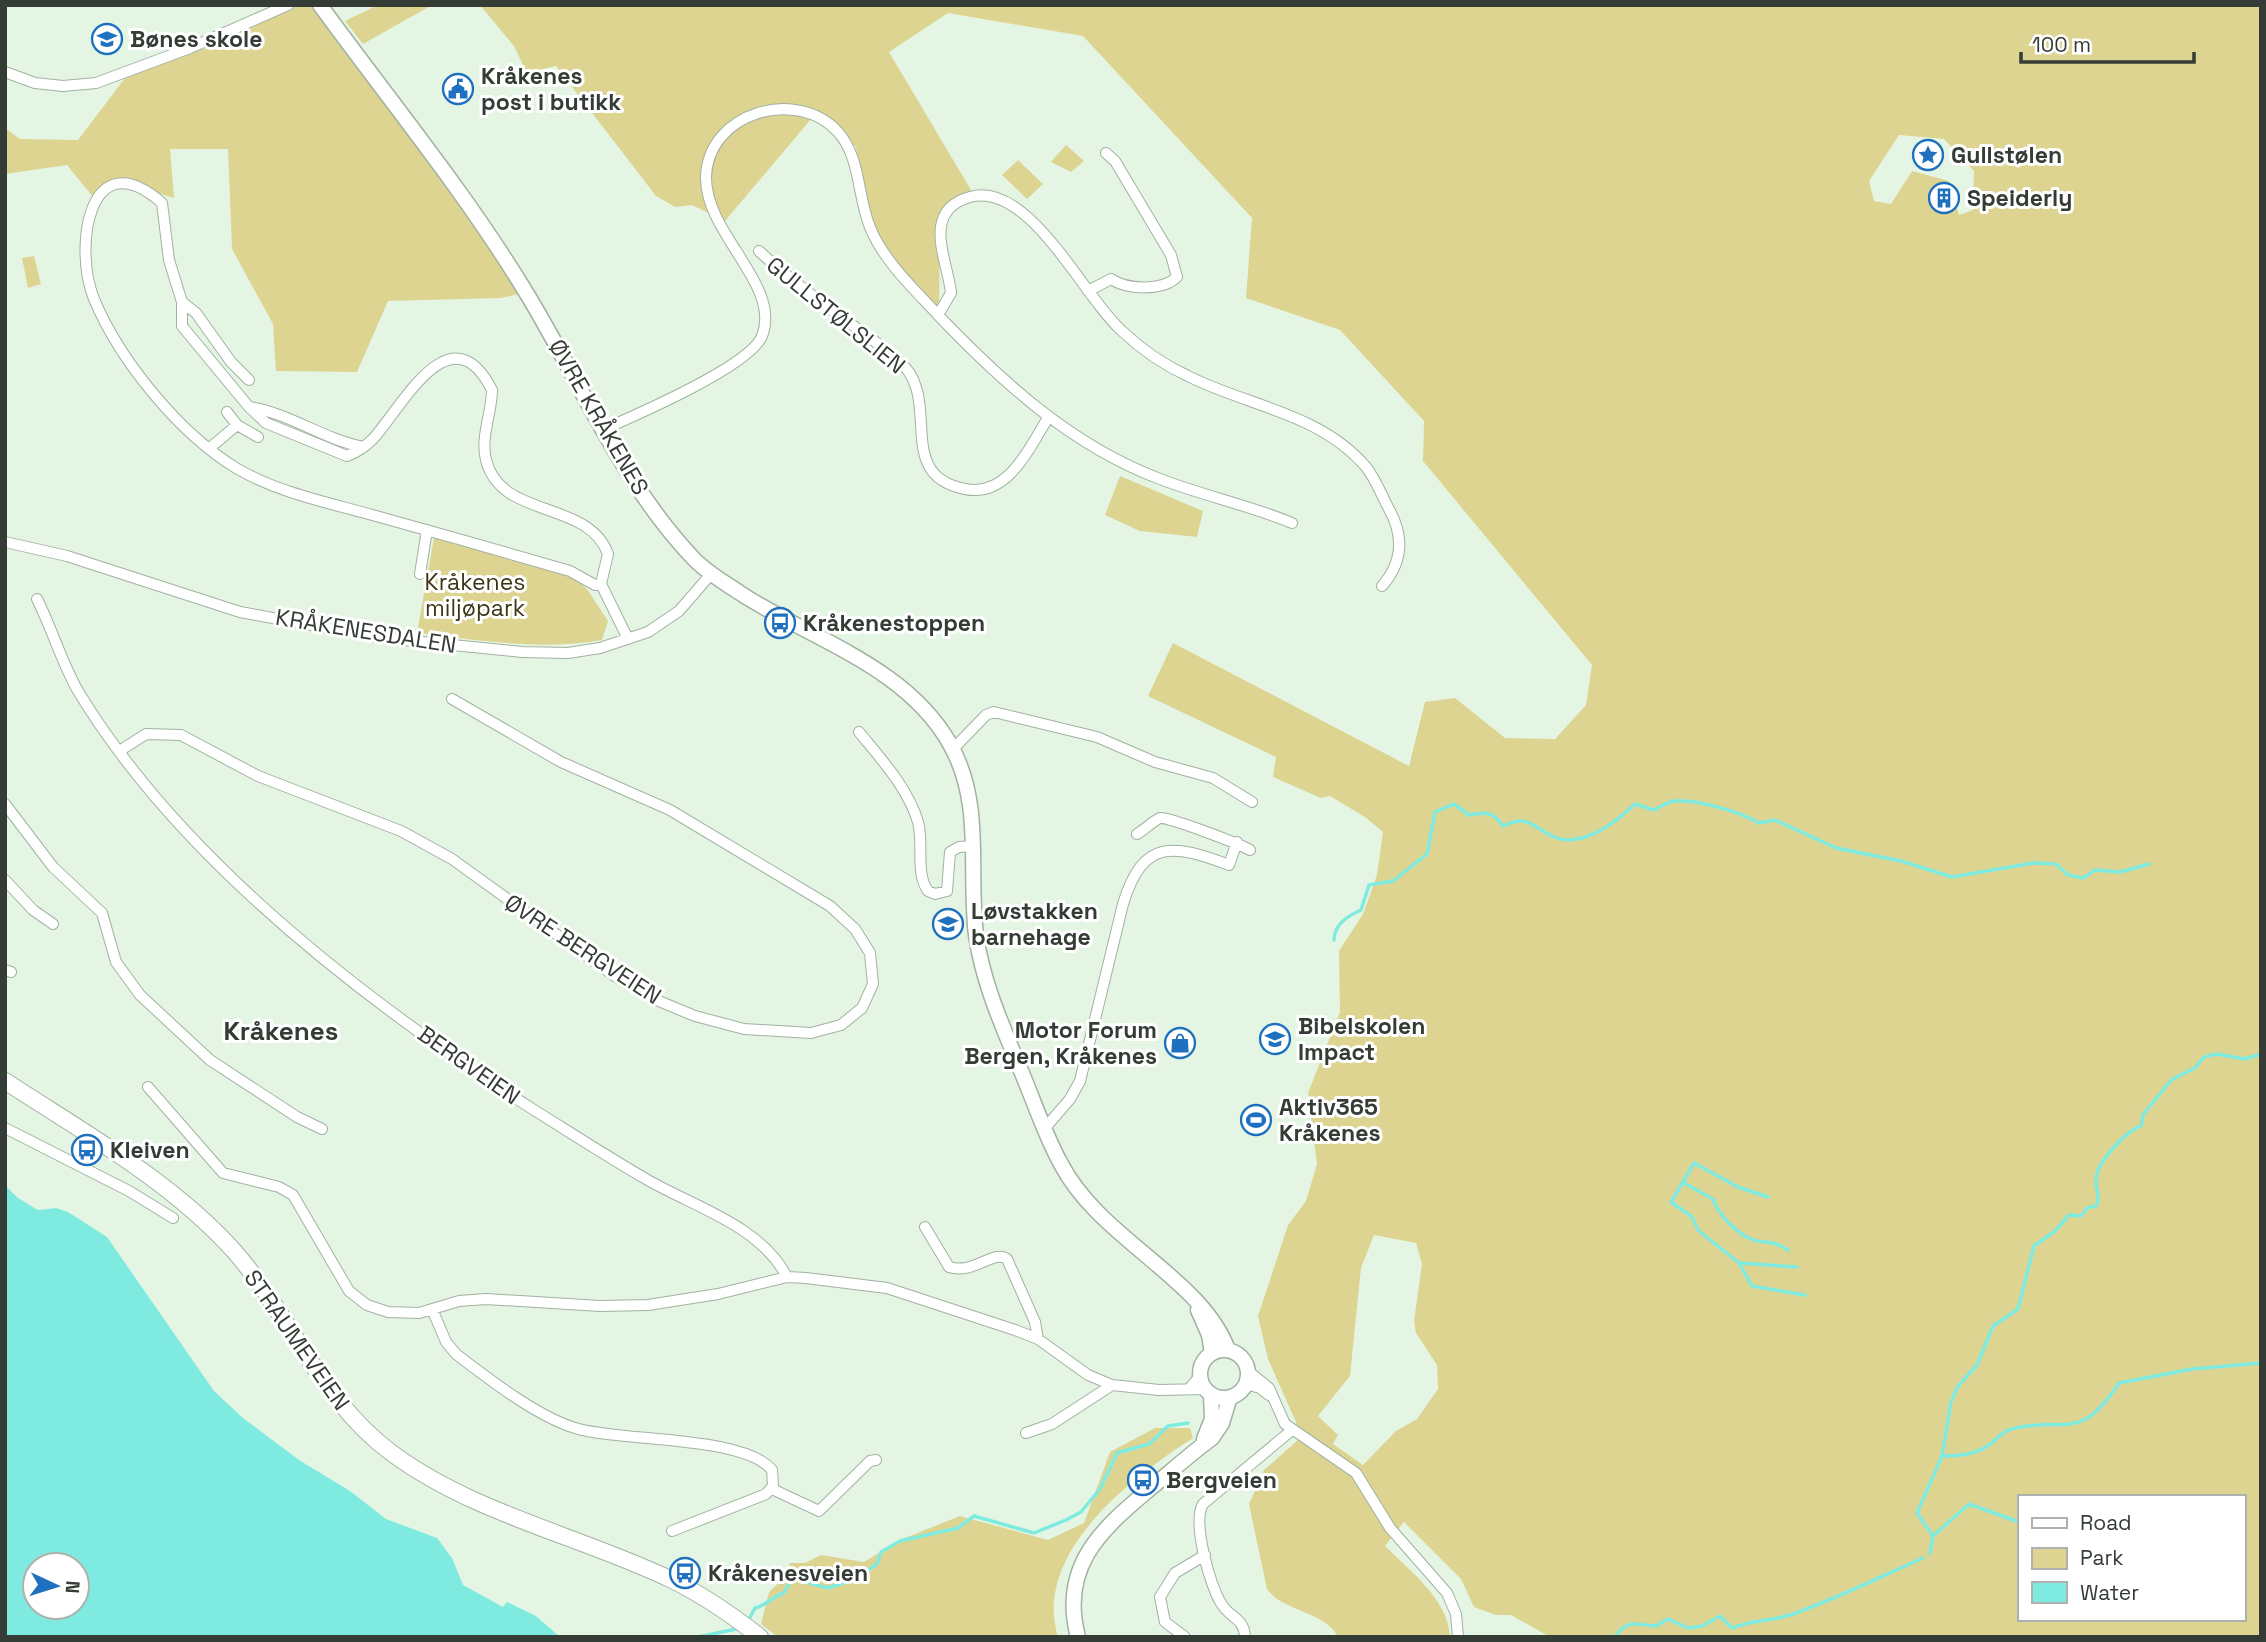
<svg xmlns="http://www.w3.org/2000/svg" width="2266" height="1642" font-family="'Space Grotesk',sans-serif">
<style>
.green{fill:#ded492;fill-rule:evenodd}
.water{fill:#7febe0;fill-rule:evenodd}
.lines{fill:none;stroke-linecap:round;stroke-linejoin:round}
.stream{stroke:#7febe0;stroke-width:3.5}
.street-casing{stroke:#a1b2a0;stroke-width:12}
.secondary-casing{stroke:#a1b2a0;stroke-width:17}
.primary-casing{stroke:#a1b2a0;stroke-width:18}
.street{stroke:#fff;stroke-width:10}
.secondary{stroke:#fff;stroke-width:14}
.primary{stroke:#fff;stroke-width:16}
.labels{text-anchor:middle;stroke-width:6;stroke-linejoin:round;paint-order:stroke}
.poi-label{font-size:23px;font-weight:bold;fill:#353c35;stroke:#fff;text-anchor:start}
.street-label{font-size:23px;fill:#353c35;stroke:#fff}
.park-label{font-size:23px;fill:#3c3614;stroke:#fff}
.quarter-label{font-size:26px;font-weight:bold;fill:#353c35;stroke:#fff}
</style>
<rect width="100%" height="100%" fill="#e4f6e3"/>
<path class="green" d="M299,5H331L524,293L501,298L388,301L357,372L276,371L273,324L232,249L228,149H170L174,198L121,182L93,197L67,165L5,174V128L20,139L78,140L125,78L214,45Z
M378,5H432L363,44L345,21Z
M480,5H2261V1637H1550L1511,1615H1496L1474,1607L1461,1579L1404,1522L1385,1546C1409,1570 1449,1600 1450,1637H1338C1325,1611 1283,1612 1267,1589L1249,1504L1264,1470L1298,1440L1299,1429L1268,1359L1258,1316L1288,1225L1306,1201L1317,1164L1308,1093L1340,1012L1339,951L1363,914L1377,875L1383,832L1365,817L1330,796L1321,798L1273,777L1276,757L1148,696L1173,643L1409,766L1425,702L1455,698L1505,738L1555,739L1586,705L1592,665L1423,461L1424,421L1340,330L1246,298L1252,218L1083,36L948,13L889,52L971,190L940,229L939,314L870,228L856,147L817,112L725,221L692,205L675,207L656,196L556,66L527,73L514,46ZM1899,135L1944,139L1974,171L1973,210L1959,215L1949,181L1912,171L1891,204L1874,201L1869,181ZM1374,1235L1416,1243L1422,1264L1414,1321L1416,1333L1437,1365L1438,1389L1417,1419L1396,1431L1363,1465L1333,1444L1338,1435L1318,1416L1350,1376L1361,1268ZM2019,1497H2243V1619H2019Z
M1066,145L1084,161L1071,172L1051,162Z
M1018,160L1043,184L1027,199L1002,175Z
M34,256L41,284L28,288L22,258Z
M1120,476L1203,511L1197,537L1140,531L1105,515Z
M434,538L569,574L587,589L608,621L602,640C540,651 478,640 417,633Z
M1155,1428H1190L1193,1438C1132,1477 1032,1553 1058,1637H778L761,1624L769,1592L783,1579L790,1563H805L821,1555L864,1562L900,1540L960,1516L1048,1540L1084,1523L1110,1452Z"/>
<path class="water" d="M5,1185L18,1198L38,1210L56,1208L68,1212L107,1237L214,1391L243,1418L299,1460L350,1491L386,1519L437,1538L452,1558L463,1585L503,1607L507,1602L536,1616L560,1637H5ZM35,1565H77V1607H35Z"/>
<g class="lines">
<path class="stream" d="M1334,940C1334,924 1348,916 1361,910L1369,885L1393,881L1427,854L1435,812L1454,804L1469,815C1485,812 1493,811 1503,826C1529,814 1531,826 1552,836C1582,850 1616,822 1635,804L1654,810C1660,807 1668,802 1674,801C1696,799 1741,812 1759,823L1775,820L1836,848L1901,861L1952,877L2033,863L2056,864L2068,875L2083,878L2095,870L2120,872L2149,864
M1684,1183L1713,1199C1717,1213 1736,1233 1751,1239C1766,1245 1769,1238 1788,1250
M1768,1197L1738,1187L1694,1163L1671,1202L1691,1216L1699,1231L1739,1263L1752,1286L1805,1295
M1740,1263L1797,1267
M1942,1456C1958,1456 1975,1455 1989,1445C1996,1440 2003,1431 2011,1429C2067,1415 2078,1445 2119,1383L2192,1369L2261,1363
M1933,1536L1969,1504L2019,1522
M1930,1553L1933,1536L1917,1513L1942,1456L1951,1402L1958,1386L1977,1365L1993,1326L2018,1309L2034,1246L2055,1231L2069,1215L2081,1216L2087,1208L2096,1206C2101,1196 2095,1189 2096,1179C2097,1162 2126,1131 2141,1126L2143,1115L2171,1080L2195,1068L2204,1057L2217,1054L2245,1059L2261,1054
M748,1621L755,1608C767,1605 773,1596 784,1593L790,1582L798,1580L828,1588L852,1580L877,1564L881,1552L900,1541L958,1528L974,1516L1034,1533L1066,1520L1081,1512L1100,1489L1117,1453L1149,1444L1168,1426L1188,1423
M698,1637L741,1628
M1615,1637C1627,1618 1638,1625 1656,1626L1668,1619L1688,1628L1702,1626L1720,1616L1732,1628C1752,1620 1773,1621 1793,1614C1838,1598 1880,1577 1923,1558"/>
<g class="street-casing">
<path id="street" d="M5,72L35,83L63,86L96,83L190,48L288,5
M759,251C789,279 821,303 855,327C872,340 891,351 905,367C939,406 896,476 965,489C1008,498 1029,448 1048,418
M1088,291L1111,279C1127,290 1163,291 1177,277L1171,255L1115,161L1106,153
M182,302V326L249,407
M938,315C1002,382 1072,446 1160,479C1204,496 1249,505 1292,523
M249,380L231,362L196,313L182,302L169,260L162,203C89,139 73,247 94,299C120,361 179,433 236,468C278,493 330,503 376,516C441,534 505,552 570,571L595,585L601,584L628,639
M227,412L237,425
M604,429C636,415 750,366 762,336C782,285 705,234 706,177C708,112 797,87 838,132C862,159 857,201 872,232C886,263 915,290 938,315L951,293C948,261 920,211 970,197C1029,180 1084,298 1122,331C1141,349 1164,365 1188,376C1247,406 1320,413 1366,467C1375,478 1382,496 1389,509C1404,536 1403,562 1382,586
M211,447L237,425L258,437
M364,447C324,440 290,413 249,407L266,423L347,456C358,452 364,447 373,439C404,404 451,310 492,390C492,413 480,437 486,460C501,520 588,499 608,554L601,584
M5,542L67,556L240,612L383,638L522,652L568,653L600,648L648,632L679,611L711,574
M420,574L427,530
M37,599C52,629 62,663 78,691C180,860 370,1005 534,1110C571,1133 608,1157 646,1179C694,1207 760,1225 787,1277
M859,732C881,759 908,788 918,822C924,844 915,873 928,891L935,894L947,891L950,852L959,847L974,846
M953,749L986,715L994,712L1097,737L1155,762L1213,778L1252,802
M121,750L146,734L181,735L258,776L401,831L452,859L613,975L654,999L695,1016L744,1029L811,1033L841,1025L862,1008L873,984L870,953L855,929L830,906L670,810L561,762L452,699
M5,804L53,867L102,913L116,962L140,995L210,1060L297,1117L322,1129
M1137,834C1144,830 1153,821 1160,818C1166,816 1240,844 1250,850
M5,880L33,910L53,924
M5,970L11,972
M148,1087L223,1173L279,1187L293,1195L349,1291L367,1305L388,1312L419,1313L459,1301L486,1299L600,1306L648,1305L718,1294L787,1277L806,1278L887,1288L1015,1330L1038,1339L1088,1375L1112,1385L1159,1390L1206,1389
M5,1128L129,1191L173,1218
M1045,1128L1070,1099L1080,1081L1123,904C1143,838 1173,844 1229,865L1237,842
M925,1227L949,1267C974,1275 993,1249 1007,1259L1035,1322L1038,1339
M432,1309L446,1342L456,1354C489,1379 536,1416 575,1428C619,1442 743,1435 772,1470L773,1486L766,1494L672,1531
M1247,1370L1269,1388L1285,1424L1356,1473L1390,1528L1447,1593L1456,1614L1458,1637
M1246,1384L1260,1388L1269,1395
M1189,1389L1200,1376
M1026,1433L1052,1424L1112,1385
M772,1489L819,1511L870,1461L876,1460
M1185,1637L1165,1622L1160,1597L1175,1573L1205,1555
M1245,1637C1244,1617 1229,1618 1221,1603C1210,1586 1192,1522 1203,1504L1292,1430"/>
</g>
<g class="secondary-casing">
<path id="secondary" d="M320,5C390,101 466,193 527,294C581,383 621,482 693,558C707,573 724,582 740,593C812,640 906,666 950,744C984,804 968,870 976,935C983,985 1005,1032 1024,1078C1036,1107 1046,1137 1061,1164C1100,1239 1202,1278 1228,1350
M1198,1310L1209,1335L1212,1353
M1200 1374a24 24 0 1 1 48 0a24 24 0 1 1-48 0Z
M1204,1439L1212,1419L1211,1394
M1078,1637C1060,1569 1098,1532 1146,1492C1168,1474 1189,1455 1212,1438L1222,1423L1230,1397"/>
</g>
<g class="primary-casing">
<path id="primary" d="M5,1081C83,1132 171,1181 234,1251C292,1317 320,1401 393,1454C475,1514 580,1536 672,1580C703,1595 732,1615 760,1637"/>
</g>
<use href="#street" class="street"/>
<use href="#secondary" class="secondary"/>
<use href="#primary" class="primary"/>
</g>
<defs>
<g id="school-ring" transform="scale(1.575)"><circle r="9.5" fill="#fff" stroke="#1f71bf" stroke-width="1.5"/><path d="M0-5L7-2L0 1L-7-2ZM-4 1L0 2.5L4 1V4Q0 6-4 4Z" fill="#1f71bf"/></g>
<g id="civic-ring" transform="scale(1.575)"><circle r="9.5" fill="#fff" stroke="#1f71bf" stroke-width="1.5"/><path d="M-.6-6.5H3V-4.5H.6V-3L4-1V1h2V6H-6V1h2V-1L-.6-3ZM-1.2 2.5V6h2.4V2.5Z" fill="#1f71bf"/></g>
<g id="sight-ring" transform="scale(1.575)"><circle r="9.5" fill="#fff" stroke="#1f71bf" stroke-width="1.5"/><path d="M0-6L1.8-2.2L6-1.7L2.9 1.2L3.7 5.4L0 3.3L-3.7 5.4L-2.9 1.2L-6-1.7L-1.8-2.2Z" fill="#1f71bf"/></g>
<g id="building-ring" transform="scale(1.575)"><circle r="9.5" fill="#fff" stroke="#1f71bf" stroke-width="1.5"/><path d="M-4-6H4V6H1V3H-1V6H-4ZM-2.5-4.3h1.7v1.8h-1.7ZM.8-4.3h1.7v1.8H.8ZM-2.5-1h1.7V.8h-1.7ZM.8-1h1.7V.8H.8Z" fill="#1f71bf"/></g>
<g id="bus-ring" transform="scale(1.575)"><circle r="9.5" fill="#fff" stroke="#1f71bf" stroke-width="1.5"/><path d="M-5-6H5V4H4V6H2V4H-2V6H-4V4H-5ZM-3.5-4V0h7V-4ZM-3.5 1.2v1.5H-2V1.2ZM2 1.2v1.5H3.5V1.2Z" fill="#1f71bf"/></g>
<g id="shop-ring" transform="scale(1.575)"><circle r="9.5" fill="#fff" stroke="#1f71bf" stroke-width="1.5"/><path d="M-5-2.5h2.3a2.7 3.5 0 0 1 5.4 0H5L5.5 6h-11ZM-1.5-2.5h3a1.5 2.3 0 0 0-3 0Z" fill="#1f71bf"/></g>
<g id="stadium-ring" transform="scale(1.575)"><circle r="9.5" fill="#fff" stroke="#1f71bf" stroke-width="1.5"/><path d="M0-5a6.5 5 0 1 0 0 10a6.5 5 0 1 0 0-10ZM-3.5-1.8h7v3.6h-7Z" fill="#1f71bf"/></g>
</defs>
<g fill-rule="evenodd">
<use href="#school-ring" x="107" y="39"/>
<use href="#civic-ring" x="458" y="89"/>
<use href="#sight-ring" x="1928" y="155"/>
<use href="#building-ring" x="1944" y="198"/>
<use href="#bus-ring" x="780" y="623"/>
<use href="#school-ring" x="948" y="924"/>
<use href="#school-ring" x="1275" y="1039"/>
<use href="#shop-ring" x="1180" y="1043"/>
<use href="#stadium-ring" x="1256" y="1120"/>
<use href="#bus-ring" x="87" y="1150"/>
<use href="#bus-ring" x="1143" y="1480"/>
<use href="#bus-ring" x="685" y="1573"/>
</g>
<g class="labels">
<g class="poi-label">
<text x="130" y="47">Bønes skole</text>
<text x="481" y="84">Kråkenes<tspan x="481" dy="26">post i butikk</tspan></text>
<text x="1951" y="163">Gullstølen</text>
<text x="1967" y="206">Speiderly</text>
<text x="803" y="631">Kråkenestoppen</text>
<text x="971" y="919">Løvstakken<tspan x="971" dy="26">barnehage</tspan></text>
<text x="1298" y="1034">Bibelskolen<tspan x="1298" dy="26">Impact</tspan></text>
<text x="1157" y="1038" text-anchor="end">Motor Forum<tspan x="1157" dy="26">Bergen, Kråkenes</tspan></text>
<text x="1279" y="1115">Aktiv365<tspan x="1279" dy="26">Kråkenes</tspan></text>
<text x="110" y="1158">Kleiven</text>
<text x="1166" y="1488">Bergveien</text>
<text x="708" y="1581">Kråkenesveien</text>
</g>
<g class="street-label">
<text transform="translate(836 315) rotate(39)" y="8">GULLSTØLSLIEN</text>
<text transform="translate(599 417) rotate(60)" y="8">ØVRE KRÅKENES</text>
<text transform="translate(366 631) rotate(9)" y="8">KRÅKENESDALEN</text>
<text transform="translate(583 949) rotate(33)" y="8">ØVRE BERGVEIEN</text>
<text transform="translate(469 1065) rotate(35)" y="8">BERGVEIEN</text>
<text transform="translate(297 1340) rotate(55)" y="8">STRAUMEVEIEN</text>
</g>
<g class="park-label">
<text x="475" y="590">Kråkenes<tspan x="475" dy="26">miljøpark</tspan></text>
</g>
<g class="quarter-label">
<text x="281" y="1040">Kråkenes</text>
</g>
</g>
<rect width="2266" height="1642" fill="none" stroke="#353c35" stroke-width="14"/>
<rect x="2018" y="1495" width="228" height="126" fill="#ffffff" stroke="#aeb1ae" stroke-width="2"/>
<rect x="2032" y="1518" width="35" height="10" fill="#ffffff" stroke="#aeb1ae" stroke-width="2"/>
<text x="2080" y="1530" font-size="21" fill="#353c35">Road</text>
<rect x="2032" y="1548" width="35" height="21" fill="#ded492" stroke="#aeb1ae" stroke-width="2"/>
<text x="2080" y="1565" font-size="21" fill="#353c35">Park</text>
<rect x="2032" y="1582" width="35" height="21" fill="#7febe0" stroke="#aeb1ae" stroke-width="2"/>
<text x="2080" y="1600" font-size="21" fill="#353c35">Water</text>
<g transform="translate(56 1586) rotate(94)"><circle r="33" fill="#ffffff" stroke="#aeb1ae" stroke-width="2"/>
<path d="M0-5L12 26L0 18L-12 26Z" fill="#1f71bf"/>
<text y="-10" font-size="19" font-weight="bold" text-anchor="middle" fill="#353c35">N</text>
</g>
<path d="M2021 52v10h173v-10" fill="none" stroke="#353c35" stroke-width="3.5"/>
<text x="2032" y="52" font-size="21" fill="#353c35" stroke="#ffffff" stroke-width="5" paint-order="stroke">100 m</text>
</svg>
